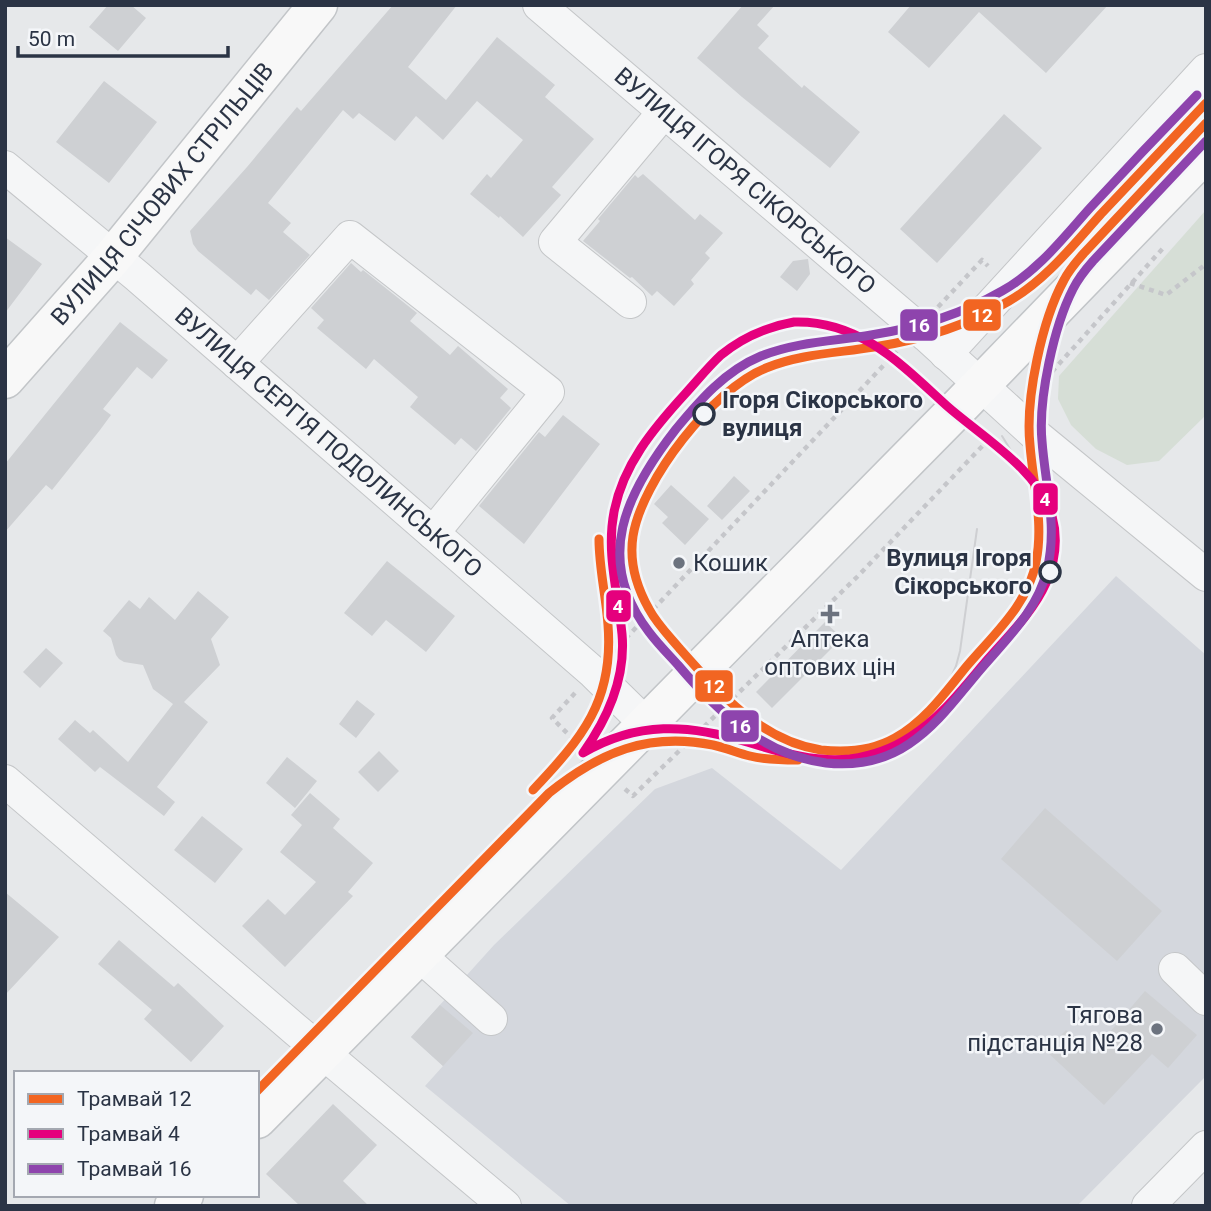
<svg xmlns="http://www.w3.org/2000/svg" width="1211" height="1211" font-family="Roboto,sans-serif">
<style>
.built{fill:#d4d7dd}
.green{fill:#d6ded6}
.building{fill:#ced0d3}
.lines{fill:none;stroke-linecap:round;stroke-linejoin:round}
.minor-casing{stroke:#c4c6c8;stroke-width:34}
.major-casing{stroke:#c2c5c8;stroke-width:41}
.path{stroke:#c5c6ca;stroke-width:4.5;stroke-dasharray:5 5;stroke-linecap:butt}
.minor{stroke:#f5f6f7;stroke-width:32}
.major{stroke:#f8f8f8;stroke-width:38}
.tram{stroke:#cecfd2;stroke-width:2}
.tram-1-casing{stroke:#f4f6f9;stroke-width:14}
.tram-2-casing{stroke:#f4f6f9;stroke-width:14}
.tram-3-casing{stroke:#f4f6f9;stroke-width:14}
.tram-1{stroke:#f26522;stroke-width:9}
.tram-2{stroke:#e5007d;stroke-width:9}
.tram-3{stroke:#8e44ad;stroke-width:9}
.stop-dot{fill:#f4f6f9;stroke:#2b3445;stroke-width:3.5}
.poi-dot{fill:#6c737f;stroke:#f4f6f9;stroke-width:2.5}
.labels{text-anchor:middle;stroke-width:5;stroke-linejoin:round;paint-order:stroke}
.street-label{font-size:24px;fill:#2b3445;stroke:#f4f6f9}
.stop-label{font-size:24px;font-weight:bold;fill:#2b3445;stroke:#f4f6f9;text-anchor:start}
.poi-label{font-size:24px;fill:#2b3445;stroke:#f4f6f9;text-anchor:start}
.line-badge{stroke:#f4f6f9;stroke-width:2.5}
.badge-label{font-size:19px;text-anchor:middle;font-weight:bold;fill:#fff}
</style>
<rect width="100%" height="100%" fill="#e6e8ea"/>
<path class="built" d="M1116,576L1206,655V1076L1077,1206H571L425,1086L443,1066L411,1037L494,945L655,789L712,768L841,870Z"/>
<path class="green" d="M1206,210V415L1159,461L1127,465L1096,449L1071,425L1058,399L1059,376Z"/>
<path class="building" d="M108,5H131L146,18L118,51L89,27Z
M393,5H457L408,67L446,100L497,37L555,85L545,97L594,139L552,187L561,195L523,237L500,216L499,218L470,194L487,174L491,178L523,140L477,101L443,140L416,116L395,141L359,113L353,119L343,110L268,203L291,223L283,232L310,255L269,300L256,289L251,295L198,251L193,244L190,231L247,167L297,107L301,111Z
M743,5H775L757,25L769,36L758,48L802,88L804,85L860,132L830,168L742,97L697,58Z
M911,5H1108L1046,73L979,12L929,68L888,32Z
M104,81L157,122L109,183L56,142Z
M1004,114L1042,148L937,263L900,229Z
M643,174L695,220L700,214L723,233L705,253L710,258L691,280L694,284L674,306L657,291L652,296L632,277L630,278L583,241L600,221L598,219L635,175L638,178Z
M5,237L42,264L5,313Z
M808,259L810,274L797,291L780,277L793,261Z
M351,263L361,272L363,270L417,313L410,321L450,355L458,346L508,389L500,398L511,408L476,451L461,438L455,445L410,407L418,397L374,359L366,369L317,328L324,320L311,308Z
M120,322L168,360L152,379L137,367L103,409L111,415L100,430L52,490L46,485L5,532V464Z
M563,415L600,444L524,544L479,506L539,432L545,437Z
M734,476L750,491L722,520L707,506Z
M671,485L709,519L685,545L662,523L668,517L654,504Z
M387,561L455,616L426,652L386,620L372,636L344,613Z
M198,591L229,617L211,639L220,665L184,702L208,722L157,787L175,802L164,816L100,767L95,772L58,739L75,720L90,733L93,730L128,762L173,704L153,689L143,665L124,662L119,659L116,655L111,638L103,631L129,600L140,609L149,597L175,620Z
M825,622L842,638L772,708L756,692Z
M46,648L63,663L40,688L23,672Z
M357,700L375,714L356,738L339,724Z
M379,751L399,771L378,792L358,772Z
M287,757L317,781L295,808L266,783Z
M310,793L340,819L333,828L373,863L348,892L353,896L285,967L242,926L268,899L285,915L316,882L280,852L302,825L291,815Z
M1045,808L1162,911L1117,961L1001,859Z
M202,816L243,849L215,883L174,850Z
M5,892L59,937L5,995Z
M119,940L174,987L178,983L224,1026L191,1062L144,1019L152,1010L98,964Z
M1145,991L1197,1035L1168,1068L1152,1054L1104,1105L1046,1051L1066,1030L1091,1054Z
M440,1005L473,1033L443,1066L411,1037Z
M333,1104L377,1145L343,1181L369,1206H300L266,1174Z"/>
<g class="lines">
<g class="minor-casing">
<g id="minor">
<path id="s1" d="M539,5L927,336L1039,438L1206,575"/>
<path id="s2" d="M5,167L137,276L594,673L647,725"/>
<path d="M630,302L555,242L663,113"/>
<path d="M946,354L1206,70"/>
<path d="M237,363L350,237L548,392L433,533"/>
<path d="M5,781L297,1031L505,1206"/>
<path d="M418,954L491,1019"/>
<path d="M1175,969L1206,999"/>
<path d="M1148,1206L1206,1147"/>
</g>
</g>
<g class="major-casing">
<g id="major">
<path id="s3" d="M5,379L113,257L318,5"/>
<path d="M257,1119L963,403L1206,152"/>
<path d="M174,1206L184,1195"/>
</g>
</g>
<path class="path" d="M1130,283L1166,295L1206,264
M938,307L982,260L988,266
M1032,394L1164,247
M612,653L899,349
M575,693L552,718L581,747
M625,789L633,796L857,577L992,436"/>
<use href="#minor" class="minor"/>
<use href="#major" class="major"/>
<path class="tram" d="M1002,436L1023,470L1038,508
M943,695L956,666L960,651L977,529"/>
<g class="tram-1-casing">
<path id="tram-1" d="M1206,103C1171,140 1136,177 1101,214C1073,245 1046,280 1009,301C968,325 921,340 874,347C837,353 800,354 766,368C713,389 642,480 633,536C629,562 636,586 649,609C657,624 669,636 680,649C718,692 761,741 821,750C848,753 872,751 895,738C925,721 945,693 966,667C993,635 1028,605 1036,562C1044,523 1033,484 1030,445C1025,399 1042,320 1064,280C1069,270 1076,262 1084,253L1206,123
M533,790C582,738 614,701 608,625C606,596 599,568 599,539
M257,1091L549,793C600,752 648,732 713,745C726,748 738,753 750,756C766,760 782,760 798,760"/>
</g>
<g class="tram-2-casing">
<path id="tram-2" d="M794,322C860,320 902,365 947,406C981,436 1039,470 1052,516C1058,538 1055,562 1046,583C1033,612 1009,635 988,659C964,687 942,717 910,737C892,749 871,756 850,759C815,763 780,752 747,742C689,724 637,721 583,753C608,718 626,678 622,634C618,593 606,553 614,512C623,465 653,429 685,394C697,381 708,367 721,355C743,337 766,327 794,322Z"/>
</g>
<g class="tram-3-casing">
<path id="tram-3" d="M1197,95C1161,132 1125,170 1090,208C1063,238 1038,271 1002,291C962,314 917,328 871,335C834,341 796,342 761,356C725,371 700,400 676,429C626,493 593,559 649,632C658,644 668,654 678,665C717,711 763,755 826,763C855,766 884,761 909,744C936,726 954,701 975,676C1002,643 1037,613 1047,570C1058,526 1045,484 1042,441C1038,399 1054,326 1073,289C1078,279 1085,270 1093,261L1206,141"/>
</g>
<use href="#tram-1" class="tram-1"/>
<use href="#tram-2" class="tram-2"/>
<use href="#tram-3" class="tram-3"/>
</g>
<g class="stop-dot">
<circle cx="704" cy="414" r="10"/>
<circle cx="1050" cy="572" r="10"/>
</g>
<g class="poi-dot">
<circle cx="679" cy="563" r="7"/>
<path d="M826.5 603.5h7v7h7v7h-7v7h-7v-7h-7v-7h7z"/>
<circle cx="1157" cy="1029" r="7"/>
</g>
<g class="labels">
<g class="street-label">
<text dy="8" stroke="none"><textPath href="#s1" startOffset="271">ВУЛИЦЯ ІГОРЯ СІКОРСЬКОГО</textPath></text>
<text dy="8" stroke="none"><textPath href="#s3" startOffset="243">ВУЛИЦЯ СІЧОВИХ СТРІЛЬЦІВ</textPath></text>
<text dy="8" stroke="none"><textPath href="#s2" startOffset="425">ВУЛИЦЯ СЕРГІЯ ПОДОЛИНСЬКОГО</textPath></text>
</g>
<g class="stop-label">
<text x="722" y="408">Ігоря Сікорського<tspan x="722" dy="28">вулиця</tspan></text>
<text x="1032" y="566" text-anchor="end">Вулиця Ігоря<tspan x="1032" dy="28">Сікорського</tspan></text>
</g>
<g class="poi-label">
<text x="693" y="571">Кошик</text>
<text x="830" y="647" text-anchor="middle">Аптека<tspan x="830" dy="28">оптових цін</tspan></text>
<text x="1143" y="1023" text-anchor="end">Тягова<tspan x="1143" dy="28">пiдстанцiя №28</tspan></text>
</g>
</g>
<g class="line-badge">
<rect x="962" y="298" width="40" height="34" rx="7" fill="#f26522"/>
<rect x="899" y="308" width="40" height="34" rx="7" fill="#8e44ad"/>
<rect x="1032" y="482" width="27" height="34" rx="7" fill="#e5007d"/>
<rect x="605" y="589" width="27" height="34" rx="7" fill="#e5007d"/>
<rect x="694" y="669" width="40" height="34" rx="7" fill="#f26522"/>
<rect x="720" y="709" width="40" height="34" rx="7" fill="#8e44ad"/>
</g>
<g class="badge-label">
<text x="982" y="322">12</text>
<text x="919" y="332">16</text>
<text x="1045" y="506">4</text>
<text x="618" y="613">4</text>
<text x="714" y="693">12</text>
<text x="740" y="733">16</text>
</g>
<rect width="1211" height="1211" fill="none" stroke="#2b3445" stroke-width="14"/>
<rect x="14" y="1071" width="245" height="126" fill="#f4f6f9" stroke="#a4a8b1" stroke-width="2"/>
<rect x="28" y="1094" width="35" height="10" fill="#f26522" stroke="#a4a8b1" stroke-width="2"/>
<text x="77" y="1106" font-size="21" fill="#2b3445">Трамвай 12</text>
<rect x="28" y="1129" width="35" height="10" fill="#e5007d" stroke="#a4a8b1" stroke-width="2"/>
<text x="77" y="1141" font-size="21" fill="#2b3445">Трамвай 4</text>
<rect x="28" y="1164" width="35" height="10" fill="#8e44ad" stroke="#a4a8b1" stroke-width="2"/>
<text x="77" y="1176" font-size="21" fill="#2b3445">Трамвай 16</text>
<path d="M18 46v10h210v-10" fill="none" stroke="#2b3445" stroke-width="3.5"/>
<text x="28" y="46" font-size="21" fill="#2b3445" stroke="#f4f6f9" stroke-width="5" paint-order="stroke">50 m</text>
</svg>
